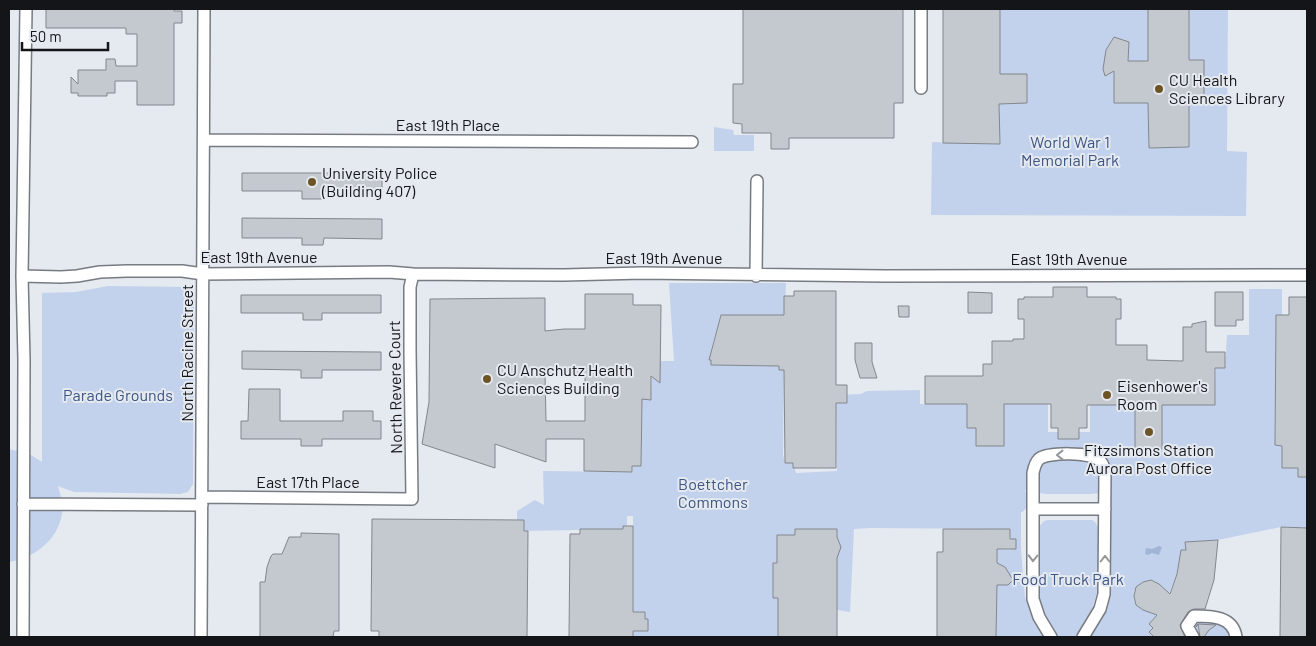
<svg xmlns="http://www.w3.org/2000/svg" width="1316" height="646" font-family="Barlow,sans-serif">
<style>
.green{fill:#c2d2ed}
.water{fill:#a2b5d6}
.building{fill:#c4c8cf;stroke:#82868d;fill-rule:evenodd}
.lines{fill:none;stroke-linecap:round;stroke-linejoin:round}
.minor-casing{stroke:#777b82;stroke-width:14}
.minor{stroke:#fff;stroke-width:11}
.oneway{stroke:#959697}
.poi-dot{fill:#6d5425;stroke:#e5e9f0;stroke-width:2}
.labels{text-anchor:middle;stroke-width:4;stroke-linejoin:round;paint-order:stroke}
.poi-label{font-size:16px;fill:#141518;stroke:#e5e9f0;text-anchor:start}
.street-label{font-size:16px;fill:#141518;stroke:#e5e9f0}
.park-label{font-size:16px;fill:#3c5583;stroke:#e5e9f0}
</style>
<rect width="100%" height="100%" fill="#e5e9f0"/>
<path class="green" d="M1000,9H1148V61H1128V42L1114,37L1106,49L1114,61V103H1148L1149,148L1189,147V9H1228L1227,151L1247,152L1246,216L931,215L932,142L1000,144L999,102L1027,103V74H1000Z
M714,127L733,130L734,135H754V151H714Z
M669,283H786L784,334L768,344V315H721L711,350V365L768,366L779,361L784,370L783,455L785,463H793L796,473L837,471L836,395L861,394L867,391L920,390V404H976V417H967V428H976V446H1004V404H1048V432H1090V405H1135V449H1162V405H1215L1216,368H1225L1227,335H1249V289H1282V315H1276L1275,445L1288,446L1298,462V477H1307V528L1281,527L1218,540L1185,542L1186,550H1181L1177,573L1166,601L1163,588L1154,581L1143,582L1134,591C1132,611 1146,612 1161,609L1149,624L1153,627L1149,632L1152,635L1150,637H1090L1101,619L1108,602L1110,492L1091,494H1046L1025,490L1028,498V507L1021,513V550L1025,597L1031,614L1045,637H996L997,549L1011,550L1010,529L870,528L854,529L850,612L837,610L795,538H785V535H778L777,563H773V598H778V637H633V631H648V619H645V612H633V516H627V526L623,529L524,531V520H517V511L535,500L544,505L543,471L633,472L632,466H641L642,399L651,400L652,368L660,361H674Z
M108,286L192,287L194,296L193,484L188,492L180,494L74,492L58,486C59,490 61,496 62,501C66,533 38,558 9,562V449L31,455L42,462V293L76,292Z
M1048,520H1092L1095,522L1098,527V589L1092,609L1075,637H1059L1043,610L1038,592V528L1044,521Z
M1202,616L1227,621L1235,637H1186Z"/>
<path class="water" d="M1159,546L1162,547L1159,555L1152,553L1148,555L1145,554L1146,548L1152,549Z"/>
<path class="building" d="M46,9H174V11H182V23H174V105H137V81H115V93H107V96H78V93H71V77L78,84V70H106V59H115L116,66H137V34H126V28H46Z
M743,9H903V103H894V138H789V149H771V133H742V124L733,123V84H743Z
M943,9H1000V74H1027V103L999,104L1000,144L943,143Z
M1148,9H1189V60H1204V103H1189V147L1149,148L1148,103H1114V71L1105,76L1103,69L1106,50L1114,37L1129,42L1128,61H1148Z
M242,173H382V191H324V199H302V191H242Z
M242,218L382,219V239L324,238L323,245H302V238H242Z
M1053,287H1087V297H1116V299H1121V319H1116V345H1147V360L1183,361V327H1192V324L1206,321V352H1225V368H1215V405H1162V449H1135V405H1087V428H1079V439H1058V428H1051V404H1004V446H976V428H967V404H925V376H983V364H992V341H1013V339H1024V319H1018V299H1024V297H1053Z
M794,291H836V385H847V403H836V468H793V463H785L784,370H779V366L711,365V360H709L721,315H784V296H794Z
M968,292L992,293V313H968Z
M1215,292H1243V320H1236V326H1215Z
M585,294H633V305H661L660,383L651,376V400L642,399L641,466H632V472L584,471V439H546V462L495,444V468L422,444L429,402L430,299L545,298V331L564,329H585ZM545,374H585V421H546Z
M241,295H381V313H322V320H303V313H241Z
M1289,297H1307V477H1298V468H1282V446L1275,445L1276,315H1289Z
M898,306H909V317H899Z
M855,343H872V362L877,378H860L855,360Z
M242,351L381,352V370H322V378H301V370L242,369Z
M249,389H280V421H343V411H373V421H381V439H322V446H301V439H241V421H248Z
M372,519L524,520V531H528L527,637H379V631H371Z
M623,526H633V612H645V619H648V631H633V637H569L570,534H580V529H623Z
M1281,527L1307,528V637H1280Z
M795,529H837V537L841,547L837,558V637H778V598H773V563H777V535H795Z
M943,529H1010V539H1016V549H997V563L1005,567L1013,580L1008,585H997L996,637H937V552H943Z
M301,533L339,534V631H334L333,637H260V582H265L267,567L271,556L273,554H282L289,537H301Z
M1218,540L1214,580L1205,609H1194L1188,612L1180,625L1185,637H1154L1149,632L1153,628L1149,624L1157,615L1143,610L1136,605L1134,596L1136,587L1143,582L1151,580L1159,584L1170,594L1177,574L1181,550H1186L1185,542Z
M1198,624L1196,627L1198,624L1216,625L1209,630L1204,637H1200Z"/>
<g class="lines">
<g class="minor-casing">
<path id="minor" d="M921,88V9
M204,140L692,142
M22,276L61,277L77,276L100,272L127,271H182L203,274L389,272L413,274L564,275L642,273L885,276L1307,275
M756,276L757,181
M203,497L412,499L410,350V287L413,274
M23,504L202,505
M1033,509H1105
M23,637L24,360L22,276L26,9
M201,637L204,9
M1051,637L1039,617L1033,599V473C1034,468 1035,463 1039,459C1048,452 1091,452 1099,460C1103,463 1103,466 1105,470L1104,594L1100,609L1083,637
M1193,637L1187,626L1194,616C1211,616 1233,616 1236,637"/>
</g>
<use href="#minor" class="minor"/>
</g>
<defs><path id="oneway-chevron" d="M-2-3.5L2.5 0L-2 3.5" fill="none" stroke-width="1.6" stroke-linecap="round" stroke-linejoin="round" transform="scale(1.25)"/></defs>
<g class="oneway">
<use href="#oneway-chevron" transform="translate(1060 455) rotate(180)"/>
<use href="#oneway-chevron" transform="translate(1033 558) rotate(91)"/>
<use href="#oneway-chevron" transform="translate(1105 559) rotate(-90)"/>
</g>
<g class="poi-dot">
<circle cx="1159" cy="89" r="5"/>
<circle cx="312" cy="182" r="5"/>
<circle cx="487" cy="379" r="5"/>
<circle cx="1107" cy="395" r="5"/>
<circle cx="1149" cy="432" r="5"/>
</g>
<g class="labels">
<g class="poi-label">
<text x="1169" y="86">CU Health<tspan x="1169" dy="18">Sciences Library</tspan></text>
<text x="322" y="179">University Police<tspan x="322" dy="18">(Building 407)</tspan></text>
<text x="497" y="376">CU Anschutz Health<tspan x="497" dy="18">Sciences Building</tspan></text>
<text x="1117" y="392">Eisenhower's<tspan x="1117" dy="18">Room</tspan></text>
<text x="1149" y="456" text-anchor="middle">Fitzsimons Station<tspan x="1149" dy="18">Aurora Post Office</tspan></text>
</g>
<g class="street-label">
<text x="448" y="131">East 19th Place</text>
<text x="259" y="263">East 19th Avenue</text>
<text x="664" y="264">East 19th Avenue</text>
<text x="1069" y="265">East 19th Avenue</text>
<text transform="translate(187 353) rotate(-90)" y="6">North Racine Street</text>
<text transform="translate(395 387) rotate(-91)" y="6">North Revere Court</text>
<text x="308" y="488">East 17th Place</text>
</g>
<g class="park-label">
<text x="1070" y="148">World War 1<tspan x="1070" dy="18">Memorial Park</tspan></text>
<text x="118" y="401">Parade Grounds</text>
<text x="713" y="490">Boettcher<tspan x="713" dy="18">Commons</tspan></text>
<text x="1068" y="585">Food Truck Park</text>
</g>
</g>
<rect width="1316" height="646" fill="none" stroke="#141518" stroke-width="20"/>
<path d="M22 42v8h86v-8" fill="none" stroke="#141518" stroke-width="2.5"/>
<text x="30" y="42" font-size="15" fill="#141518" stroke="#e5e9f0" stroke-width="4" paint-order="stroke">50 m</text>
</svg>
